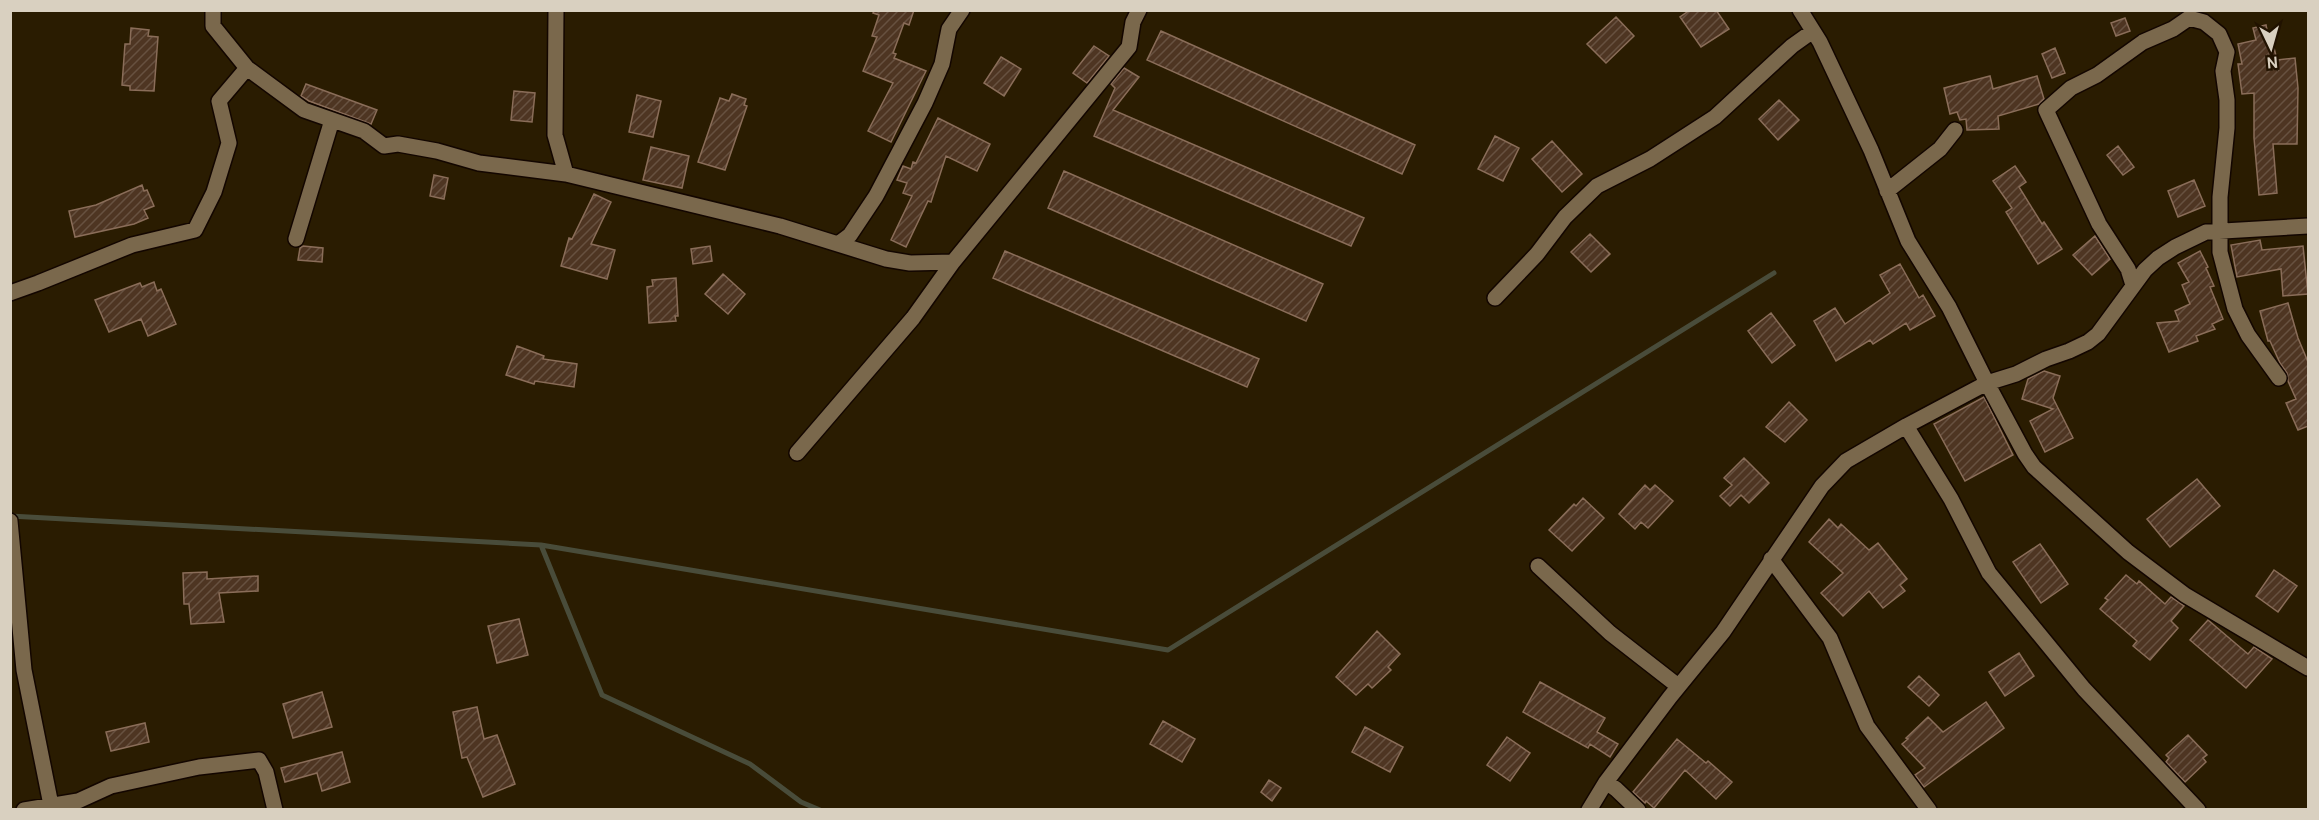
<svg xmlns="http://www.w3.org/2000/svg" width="2319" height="820" font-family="Cabin,sans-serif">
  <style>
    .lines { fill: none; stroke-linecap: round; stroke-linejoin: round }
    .stream { stroke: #494c3a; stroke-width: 5 }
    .building { fill: url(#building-hatch); stroke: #8a6d59; stroke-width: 1.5 }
    .minor-casing { stroke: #130600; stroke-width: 18 }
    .minor { stroke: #7a684c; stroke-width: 15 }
  </style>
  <defs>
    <pattern id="building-hatch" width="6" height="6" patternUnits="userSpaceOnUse" patternTransform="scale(1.5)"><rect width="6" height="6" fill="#4e3522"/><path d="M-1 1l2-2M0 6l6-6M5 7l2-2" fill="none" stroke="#675140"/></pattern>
  </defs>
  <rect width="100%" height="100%" fill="#2a1c01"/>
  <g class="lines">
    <path class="stream" d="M10,516L541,545L1168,650L1774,273
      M541,545L602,695L750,764L801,802L820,810"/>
  </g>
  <path class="building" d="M874,10H914L909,25L904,23L893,53L896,54L894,58L926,71L891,142L868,131L893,83L863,71L877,37L872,36L879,15L873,13Z
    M1690,10H1716L1729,29L1701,47L1680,17Z
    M1616,17L1634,36L1606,63L1587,44Z
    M2125,18L2130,31L2116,36L2111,23Z
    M2266,25L2270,45L2273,44L2277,60L2295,58L2298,88L2297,144H2273L2277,193L2259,195L2254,138V93L2242,94L2238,64H2242L2238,44L2256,40L2253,28Z
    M131,28L149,30L148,36L158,37L154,91L130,90V86L122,85L125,44H130Z
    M1161,31L1415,145L1402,174L1147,60Z
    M1094,46L1109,56L1087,83L1073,73Z
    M2055,48L2065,73L2052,78L2042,54Z
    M1001,57L1021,69L1004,96L984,83Z
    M1124,68L1139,77L1113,110L1364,218L1351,246L1094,136L1115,88L1111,84Z
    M1990,76L1993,89L2037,76L2044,99L2039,104L1998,116L1999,129L1967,130L1966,119L1960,120L1957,112L1950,114L1944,88Z
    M306,84L377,110L371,124L309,101L301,96Z
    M514,91L535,93L532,122L511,120Z
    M732,94L746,99L744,105L747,106L725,170L698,162L720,98L729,101Z
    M637,95L661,101L653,137L629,132Z
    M1779,100L1799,120L1778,140L1759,119Z
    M938,118L990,144L977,171L946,156L931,202L928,201L906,247L891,240L912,196L903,193L907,183L897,180L903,166L911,169L913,162L916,163Z
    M1495,136L1519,148L1503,181L1478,169Z
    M1552,141L1582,174L1562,192L1532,159Z
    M2118,146L2134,167L2123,175L2107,155Z
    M651,147L689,156L682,188L643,180Z
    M2015,166L2026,182L2019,187L2042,224L2044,222L2062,249L2038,264L2006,212L2012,208L1993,181Z
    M1064,171L1323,284L1306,321L1048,208Z
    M434,175L448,178L444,199L430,196Z
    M2194,180L2205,206L2178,217L2168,191Z
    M142,185L144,191L147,190L154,206L144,210L148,218L134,224L75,237L69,211L96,205Z
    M594,194L611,202L591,244L615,250L607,279L561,266L569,238L572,239Z
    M1590,234L1610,254L1591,272L1571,252Z
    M2095,236L2110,259L2092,275L2073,255Z
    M2260,240L2262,250L2303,246L2308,294L2283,296L2281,269L2237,277L2231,245Z
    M303,246L323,248L322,262L298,260L300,248Z
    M710,246L712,261L693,264L691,249Z
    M1005,251L1259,359L1247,387L993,278Z
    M2200,251L2208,267L2206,268L2214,286L2210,287L2223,319L2212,324L2215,329L2196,336L2198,341L2169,352L2157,323L2179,321L2175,311L2190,304L2182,285L2189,282L2178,263Z
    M1900,264L1919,298L1923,295L1935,316L1910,330L1906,323L1873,344L1870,340L1836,361L1814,321L1835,308L1845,324L1890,293L1880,275Z
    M723,274L745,294L728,314L705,294Z
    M676,278L678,316H675L676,321L649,323L647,287L653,286L652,280Z
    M154,282L157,291L161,289L176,324L148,336L141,319L109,332L95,300L140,283L142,287Z
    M2288,303L2298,338L2308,362V427V426L2298,430L2286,403L2296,399L2288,381L2287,373L2280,363L2270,341H2268L2260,311Z
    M1771,313L1795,345L1772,363L1748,331Z
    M517,346L544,356L543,359L577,364L574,387L535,381L534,384L506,375Z
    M2044,371L2060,376L2053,398L2073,438L2045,452L2030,421L2053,409L2022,399L2028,379Z
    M1984,397L2013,455L1965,481L1934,424Z
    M1789,402L1807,420L1785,442L1766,427Z
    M1744,458L1769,483L1749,503L1741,495L1730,506L1720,496L1732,485L1724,478Z
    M2197,479L2220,506L2170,547L2147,519Z
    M1645,485L1650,490L1655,485L1673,501L1648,528L1641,522L1635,529L1619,514Z
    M1583,498L1604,518L1572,551L1549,530L1574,504L1576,506Z
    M1829,519L1838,528L1841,524L1869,550L1878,543L1907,579L1900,585L1905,591L1883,608L1869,591L1843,616L1821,593L1843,573L1809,542Z
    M2040,544L2068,584L2041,603L2013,562Z
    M2274,570L2297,586L2278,612L2256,596Z
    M207,572V579L258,576V591L219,593L224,622L191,624L189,604H184L183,573Z
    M2126,575L2137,584L2139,581L2165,604L2171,597L2184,606L2171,621L2178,628L2150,660L2133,646L2137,641L2100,609L2108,600L2105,598Z
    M519,619L528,655L497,663L488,626Z
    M2208,620L2248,654L2254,647L2272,659L2246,688L2190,640Z
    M1377,631L1400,654L1388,667L1391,670L1372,688L1368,684L1356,695L1336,677Z
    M2019,653L2034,676L2005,696L1989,672Z
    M1919,676L1939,695L1929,706L1908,687Z
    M1540,682L1605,718L1597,732L1618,744L1610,757L1590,744L1588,748L1523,712Z
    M322,692L332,727L293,738L283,704Z
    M1986,702L2004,728L1924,787L1915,775L1925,768L1902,744L1908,739L1906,738L1928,717L1943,732Z
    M477,707L484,739L497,735L515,784L483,797L467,757L462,758L453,712Z
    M1163,721L1195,739L1182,762L1150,744Z
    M145,723L149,742L111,751L106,732Z
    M1365,727L1403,747L1390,772L1352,752Z
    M2188,735L2207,755L2203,758L2206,762L2185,782L2166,762L2169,758L2166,755Z
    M1507,737L1530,753L1510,781L1487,765Z
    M1677,739L1706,763L1708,761L1732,782L1716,799L1685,770L1654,808L1646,801L1645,803L1633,792Z
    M342,752L350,782L322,791L317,773L285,782L281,768Z
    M1269,780L1281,788L1272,801L1261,792Z"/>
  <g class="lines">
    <g class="minor-casing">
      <path id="minor" d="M213,10V26L247,68L304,110L364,131L384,146L398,144L437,151L479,163L566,174L780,226L886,259L910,263L953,262
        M556,10L555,135L566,174
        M1800,10L1820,42L1871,150L1908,241L1949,307L1987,383L2025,454L2034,467L2128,552L2185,595L2308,668
        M1887,191L1940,149L1955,130
        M296,239L332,120
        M838,244L850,235L876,196L925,103L942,64L949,29L962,10
        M2133,285L2128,269L2099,224L2046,110L2071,88L2097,75L2143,42L2173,29L2189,18L2204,22L2219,34L2227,52L2223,71L2227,100V128L2220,197V252L2235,309L2248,335L2279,378
        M10,293L38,283L132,245L195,230L214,192L229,143L219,101L247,68
        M1495,298L1537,254L1565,217L1597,186L1650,159L1715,117L1792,46L1813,31
        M1906,426L1951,499L1989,573L2084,689L2198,810
        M797,453L913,318L953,262L1129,47L1133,22L1139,10
        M10,521L24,670L52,810
        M1771,559L1830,638L1867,726L1929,810
        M1538,566L1610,633L1678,686
        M1606,782L1616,789L1638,810
        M24,810L78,801L111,786L199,767L259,760L266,772L275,810
        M1589,810L1606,782L1670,697L1723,632L1822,486L1846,461L1906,426L1987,383L2016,374L2046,359L2069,351L2088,342L2098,334L2145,270L2158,258L2175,247L2206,232L2308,226"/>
    </g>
    <use href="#minor" class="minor"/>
  </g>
  <rect width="2319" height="820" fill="none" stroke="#d9d0c0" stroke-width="24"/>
  <g transform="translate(2271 48) rotate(175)" stroke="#211200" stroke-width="4.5" paint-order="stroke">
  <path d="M0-4.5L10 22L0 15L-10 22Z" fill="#d9d0c0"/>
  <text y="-9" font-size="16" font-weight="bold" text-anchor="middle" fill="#d9d0c0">N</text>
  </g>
</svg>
